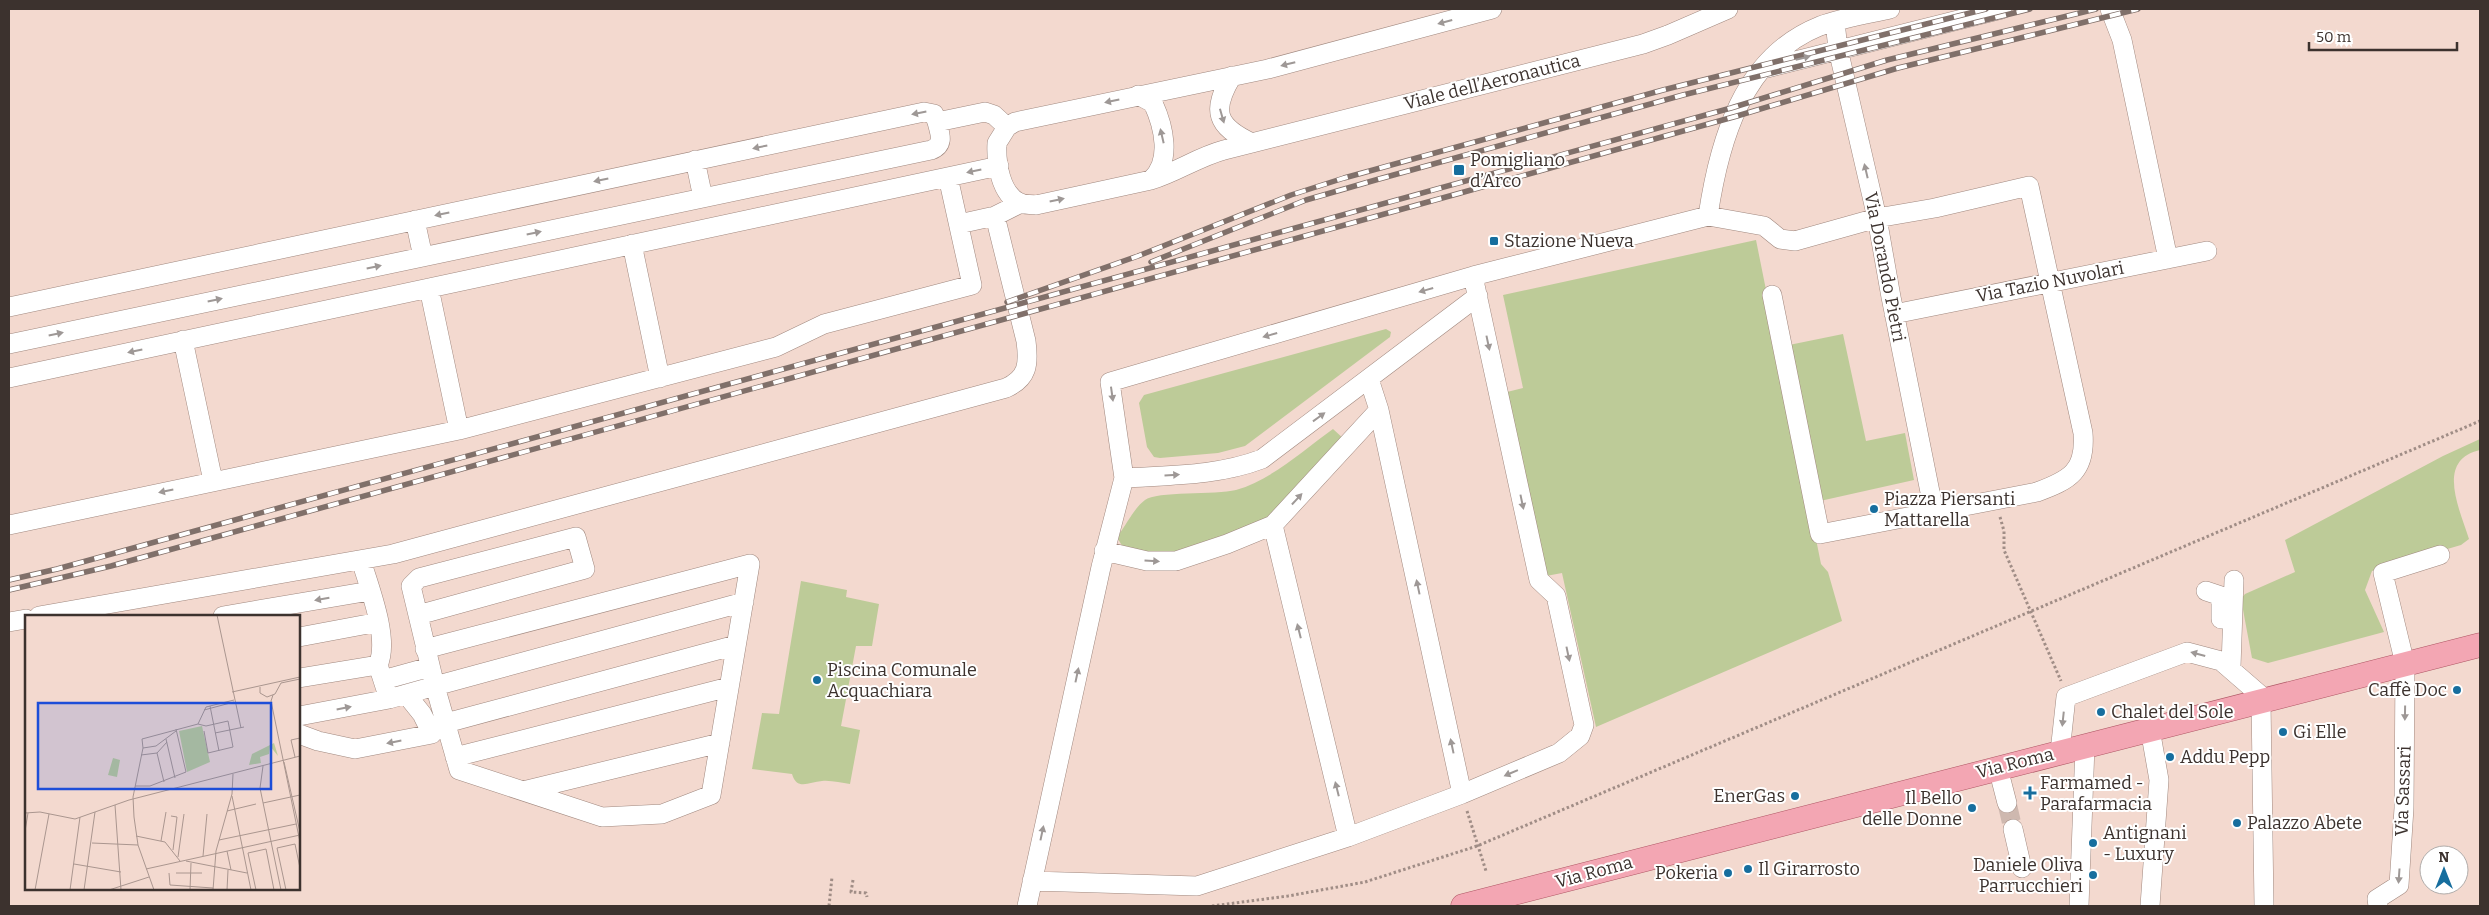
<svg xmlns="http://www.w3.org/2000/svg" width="2489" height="915" font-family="Bitter,serif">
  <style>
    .green { fill: #bdcb98 }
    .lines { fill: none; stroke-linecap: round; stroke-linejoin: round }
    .minor-tunnel { stroke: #ceb8af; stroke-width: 19; stroke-dasharray: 19 9; stroke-linecap: butt }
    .minor-casing { stroke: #a0887f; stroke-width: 20 }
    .major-casing { stroke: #ae5664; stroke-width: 25 }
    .path { stroke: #a08d86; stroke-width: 3; stroke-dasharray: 2.5 2.5; stroke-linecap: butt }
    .minor { stroke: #fff; stroke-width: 19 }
    .major { stroke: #f3a6b3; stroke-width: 24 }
    .rail-casing { stroke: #80706a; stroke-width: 5.5 }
    .rail { stroke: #fff; stroke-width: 4; stroke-dasharray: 11; stroke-linecap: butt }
    .oneway { fill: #9e9896 }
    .poi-dot { fill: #176e9e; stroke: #fff; stroke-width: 2 }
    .labels { text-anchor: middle; stroke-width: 4; stroke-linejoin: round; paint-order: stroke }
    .street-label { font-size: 18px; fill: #3c322e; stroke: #fff }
    .poi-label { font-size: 18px; fill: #3c322e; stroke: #fff; text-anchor: start }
    .inset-road { fill: none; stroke: #aa968f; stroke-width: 1 }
    .view { fill: #1d4ed8; fill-opacity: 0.15; stroke: #1d4ed8; stroke-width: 2.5 }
    .inset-edge { fill: none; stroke: #3c322e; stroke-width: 2.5 }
  </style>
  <rect width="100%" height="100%" fill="#f3d9cf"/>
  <path class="green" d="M1756,240L1821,564L1828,572L1842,621L1596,727L1562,573L1546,576L1507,392L1523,388L1503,295Z
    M1386,329L1391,332L1390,337L1245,446L1218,453L1160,458L1154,457L1147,447L1139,403L1144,395Z
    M1843,334L1866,441L1905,433L1914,480L1820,501L1789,345Z
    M1333,429L1345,440L1272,517L1173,555L1124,549L1118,539L1119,534C1127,524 1134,508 1145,500C1156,491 1216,495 1236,490C1273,479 1302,451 1333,429Z
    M2480,439V450C2435,460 2460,510 2469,539L2461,545L2372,571L2365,590L2384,632L2268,663L2252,658L2241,599L2245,594L2295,572L2285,540L2443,456Z
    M801,581L847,590L846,597L879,604L872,646H856L841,726L860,730L850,784C841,783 831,780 822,781C809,782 797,791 792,774L752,769L762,713L779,714Z"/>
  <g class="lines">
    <path class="minor-tunnel" d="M2007,803L2013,829"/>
    <g class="minor-casing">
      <path id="minor" d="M1492,9L1268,69L1015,122L1007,127L997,143C996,162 1000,194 1020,203C1024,205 1031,204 1036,205L1151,180C1177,172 1198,157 1224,150L1643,44L1668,35L1728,9
        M2110,9L2122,40L2168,259
        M1835,22L1838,49L1877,218L1891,297L1934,512
        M1767,68L2002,9
        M1232,76C1211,111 1216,126 1252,143
        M1138,95L1153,103C1164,127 1172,161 1151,180
        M695,160L703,198
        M1708,216C1719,142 1742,57 1820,26C1842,18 1867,14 1890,9
        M415,220L423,257
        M959,224L995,216
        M632,244L660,378
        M429,288L459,430
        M9,307L924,112L934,114L937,122L985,112L994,115L1007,127
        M1894,314L2207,251
        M183,340L213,481
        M9,344L931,150C945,145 940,134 937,122
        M9,378L999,166
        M1369,379L1379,410L1462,794
        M1124,478C1171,475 1217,476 1262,459L1478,296
        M9,525L459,430L776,347L824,324L972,285L948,177
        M1273,525L1348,837
        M1104,551L1147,561H1176L1227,544L1273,525L1379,410
        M361,560C369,587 390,639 378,665L389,699
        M2206,591L2221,596V619
        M39,616L393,554L1006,388C1028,378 1029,364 1026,341L995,216L1021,203
        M223,616L370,591
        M9,622L26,619
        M299,637L379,622
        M425,649L750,564L711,795L662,814L602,817L459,770L435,686L744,602
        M2231,667L2234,580
        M299,678L378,665
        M383,680L430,667
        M2261,701L2264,906
        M299,716L389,699L435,686L411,586L419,578L576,537L585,569L418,615
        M446,723L736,645
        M299,734L318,741L355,749L432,734L422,714L406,694
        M2060,752L2066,697L2187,652L2221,661L2266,700
        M455,757L729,687
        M1998,768L2007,803
        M523,791L720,743
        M2013,829L2022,868
        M1032,881L1197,886L1348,837L1462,794L1559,753L1580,736L1584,725L1556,596L1539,580L1473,276
        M1027,906L1101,567L1124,478L1110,382L1473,276L1708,216L1764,226L1780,239L1795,241L1877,218L1935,208L2029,186L2083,433C2086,471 2070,480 2037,492L1820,534L1772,295
        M2079,906L2085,746
        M2150,906L2159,780L2150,729
        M2378,906L2377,899L2399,885L2404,808L2405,664L2383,573L2440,555"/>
    </g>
    <g class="major-casing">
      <path id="major" d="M1463,906L2480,645"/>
    </g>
    <path class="path" d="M2000,517L2004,531V550L2061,681
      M1467,811L1486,871
      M853,880L851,892L866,893L867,897
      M829,906L832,877
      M1212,906L1288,896L1365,882L1477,846L2480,421"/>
    <use href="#minor" class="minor"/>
    <use href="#major" class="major"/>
    <g class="rail-casing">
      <path id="rail" d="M1151,262L1306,200L1379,179L1683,95L2030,9
        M1007,302L1138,256L1291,195L1344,178L1663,90L1986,9
        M9,580L57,569L1731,108L1887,60L2096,9
        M9,590L111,566L1464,192L1737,116L1898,68L2138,9"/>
    </g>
    <use href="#rail" class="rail"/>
  </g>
  <defs><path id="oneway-solid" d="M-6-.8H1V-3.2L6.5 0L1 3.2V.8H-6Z" transform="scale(1.25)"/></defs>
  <g class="oneway">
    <use href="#oneway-solid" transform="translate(1445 22) rotate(165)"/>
    <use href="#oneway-solid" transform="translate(1803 58) rotate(-14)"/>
    <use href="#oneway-solid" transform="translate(1288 64) rotate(166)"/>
    <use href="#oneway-solid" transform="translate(1112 101) rotate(168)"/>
    <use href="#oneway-solid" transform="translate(919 113) rotate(169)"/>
    <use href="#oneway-solid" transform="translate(1222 116) rotate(74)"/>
    <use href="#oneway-solid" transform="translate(1162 136) rotate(-103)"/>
    <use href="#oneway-solid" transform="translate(760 147) rotate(168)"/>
    <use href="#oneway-solid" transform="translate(974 171) rotate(168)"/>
    <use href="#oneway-solid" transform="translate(1866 171) rotate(-103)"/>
    <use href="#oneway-solid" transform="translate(601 180) rotate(168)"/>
    <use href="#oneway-solid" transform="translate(1057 200) rotate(-12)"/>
    <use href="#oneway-solid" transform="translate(442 214) rotate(168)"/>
    <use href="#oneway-solid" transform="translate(534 233) rotate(-12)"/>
    <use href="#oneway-solid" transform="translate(374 267) rotate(-12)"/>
    <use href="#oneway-solid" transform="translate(1426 290) rotate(164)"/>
    <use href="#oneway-solid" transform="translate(215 300) rotate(-12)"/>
    <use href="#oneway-solid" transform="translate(56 334) rotate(-12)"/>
    <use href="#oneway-solid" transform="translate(1270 335) rotate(164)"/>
    <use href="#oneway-solid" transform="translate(1488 343) rotate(78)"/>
    <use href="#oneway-solid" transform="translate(135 351) rotate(168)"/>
    <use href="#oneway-solid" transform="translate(1112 394) rotate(82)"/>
    <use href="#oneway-solid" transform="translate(1319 417) rotate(-36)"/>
    <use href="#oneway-solid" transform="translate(1172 475) rotate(-3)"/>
    <use href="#oneway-solid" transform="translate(166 491) rotate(168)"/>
    <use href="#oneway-solid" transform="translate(1297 499) rotate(-47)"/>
    <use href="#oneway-solid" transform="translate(1522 502) rotate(78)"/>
    <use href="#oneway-solid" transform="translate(1152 561) rotate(4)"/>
    <use href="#oneway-solid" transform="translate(1418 587) rotate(-102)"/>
    <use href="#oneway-solid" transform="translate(322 599) rotate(170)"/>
    <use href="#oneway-solid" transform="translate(1299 631) rotate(-104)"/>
    <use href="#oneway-solid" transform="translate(1568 654) rotate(78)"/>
    <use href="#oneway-solid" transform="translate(2198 654) rotate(-165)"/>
    <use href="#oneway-solid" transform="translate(1077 675) rotate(-78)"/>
    <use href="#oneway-solid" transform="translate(344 708) rotate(-11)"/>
    <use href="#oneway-solid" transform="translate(2405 713) rotate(91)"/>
    <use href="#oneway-solid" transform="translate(2063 719) rotate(96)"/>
    <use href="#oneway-solid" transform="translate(394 742) rotate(169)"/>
    <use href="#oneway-solid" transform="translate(1452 746) rotate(-102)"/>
    <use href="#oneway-solid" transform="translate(1511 773) rotate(157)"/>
    <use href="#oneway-solid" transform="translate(1337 789) rotate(-104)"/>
    <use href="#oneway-solid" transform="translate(1042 833) rotate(-78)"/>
    <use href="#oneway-solid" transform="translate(2399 876) rotate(94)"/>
  </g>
  <g class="poi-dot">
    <rect x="1453" y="164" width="12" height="12" rx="2.5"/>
    <rect x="1489" y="236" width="10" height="10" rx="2.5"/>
    <circle cx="1874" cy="509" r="5"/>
    <circle cx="817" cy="680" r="5"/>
    <circle cx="2457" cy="690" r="5"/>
    <circle cx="2101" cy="712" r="5"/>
    <circle cx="2283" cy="732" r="5"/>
    <circle cx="2170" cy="757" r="5"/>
    <path d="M2027.5 785.5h5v5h5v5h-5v5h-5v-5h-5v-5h5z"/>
    <circle cx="1795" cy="796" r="5"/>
    <circle cx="1972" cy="808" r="5"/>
    <circle cx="2237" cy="823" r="5"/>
    <circle cx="2093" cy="843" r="5"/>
    <circle cx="1748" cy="869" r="5"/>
    <circle cx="1728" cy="873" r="5"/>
    <circle cx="2093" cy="875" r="5"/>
  </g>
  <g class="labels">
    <g class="street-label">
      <text transform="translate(1492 82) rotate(-14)" y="6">Viale dell’Aeronautica</text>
      <text transform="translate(1885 267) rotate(79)" y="6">Via Dorando Pietri</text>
      <text transform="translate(2050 282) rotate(-11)" y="6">Via Tazio Nuvolari</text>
      <text transform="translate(2015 763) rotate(-14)" y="6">Via Roma</text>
      <text transform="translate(2403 791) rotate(-88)" y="6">Via Sassari</text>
      <text transform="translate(1594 872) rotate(-15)" y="6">Via Roma</text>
    </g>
    <g class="poi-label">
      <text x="1470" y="166">Pomigliano<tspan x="1470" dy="21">d’Arco</tspan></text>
      <text x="1504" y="247">Stazione Nueva</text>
      <text x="1884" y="505">Piazza Piersanti<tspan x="1884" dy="21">Mattarella</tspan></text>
      <text x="827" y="676">Piscina Comunale<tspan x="827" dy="21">Acquachiara</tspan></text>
      <text x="2447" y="696" text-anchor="end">Caffè Doc</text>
      <text x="2111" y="718">Chalet del Sole</text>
      <text x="2293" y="738">Gi Elle</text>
      <text x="2180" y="763">Addu Pepp</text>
      <text x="2040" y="789">Farmamed -<tspan x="2040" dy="21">Parafarmacia</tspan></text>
      <text x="1785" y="802" text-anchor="end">EnerGas</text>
      <text x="1962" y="804" text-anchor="end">Il Bello<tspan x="1962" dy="21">delle Donne</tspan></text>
      <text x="2247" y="829">Palazzo Abete</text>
      <text x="2103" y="839">Antignani<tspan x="2103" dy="21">- Luxury</tspan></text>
      <text x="2083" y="871" text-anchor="end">Daniele Oliva<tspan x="2083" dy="21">Parrucchieri</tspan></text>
      <text x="1758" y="875">Il Girarrosto</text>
      <text x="1718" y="879" text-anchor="end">Pokeria</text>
    </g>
  </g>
  <g transform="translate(25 615)">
    <rect width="275" height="275" fill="#f3d9cf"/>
    <path d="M177,111L185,147L162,157L154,116ZM249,128L253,141L245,131L244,139L235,142L236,148L224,150L227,139ZM88,143L95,145L92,162L83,160Z" fill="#bdcb98"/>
    <path class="inset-road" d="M192,0L216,113M235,72V78L242,82L250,79L256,68L275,64M207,77L275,62M248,80L246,86L275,227M185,91L194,136M179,95L209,87M173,109L181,92L209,85M190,118L219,112M141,124L150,163M118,133L131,131L151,116M132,138L139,167M116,140L132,138L142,127M270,142L266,125L275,123M259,147L275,217M238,151L235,173L256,275M110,171H125L161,157L151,114M207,181L226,275M238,188L275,180M90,190L96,275M202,196L231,189M0,198L15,197L50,204L104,185L275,141M146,201L152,202L148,235M0,216L3,198M111,221L140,227L155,246M194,225L271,209M136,226L141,197M67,228L113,230M202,236L206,255M178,241L182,199M153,242L159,199M161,246L222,258M49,249L96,257M121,254L275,220M144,258L145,270L188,273M151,258H177M10,275L24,199M45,275L55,202M59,275L70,197M84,275L124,262M129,275L113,230L109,202L108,182L118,133L117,124L173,109L181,111L203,106L208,132L183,138L179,116M165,275L166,248M188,275L191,236L207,179L208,159M202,275L203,255M231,275L223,238L241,234L249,275M261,275L252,233L270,229L275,253"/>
    <path class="view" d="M13,88H246V174H13Z"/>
    <rect width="275" height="275" class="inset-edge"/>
  </g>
  <rect width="2489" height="915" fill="none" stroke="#3c322e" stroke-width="20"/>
  <g transform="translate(2444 870)"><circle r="24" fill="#ffffff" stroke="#b1adab"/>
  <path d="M0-4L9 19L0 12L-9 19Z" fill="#176e9e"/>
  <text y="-8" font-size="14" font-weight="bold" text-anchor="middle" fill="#3c322e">N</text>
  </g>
  <path d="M2309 42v8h148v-8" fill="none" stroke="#3c322e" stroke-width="2.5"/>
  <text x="2316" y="42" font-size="15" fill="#3c322e" stroke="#ffffff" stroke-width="4" paint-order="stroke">50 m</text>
</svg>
